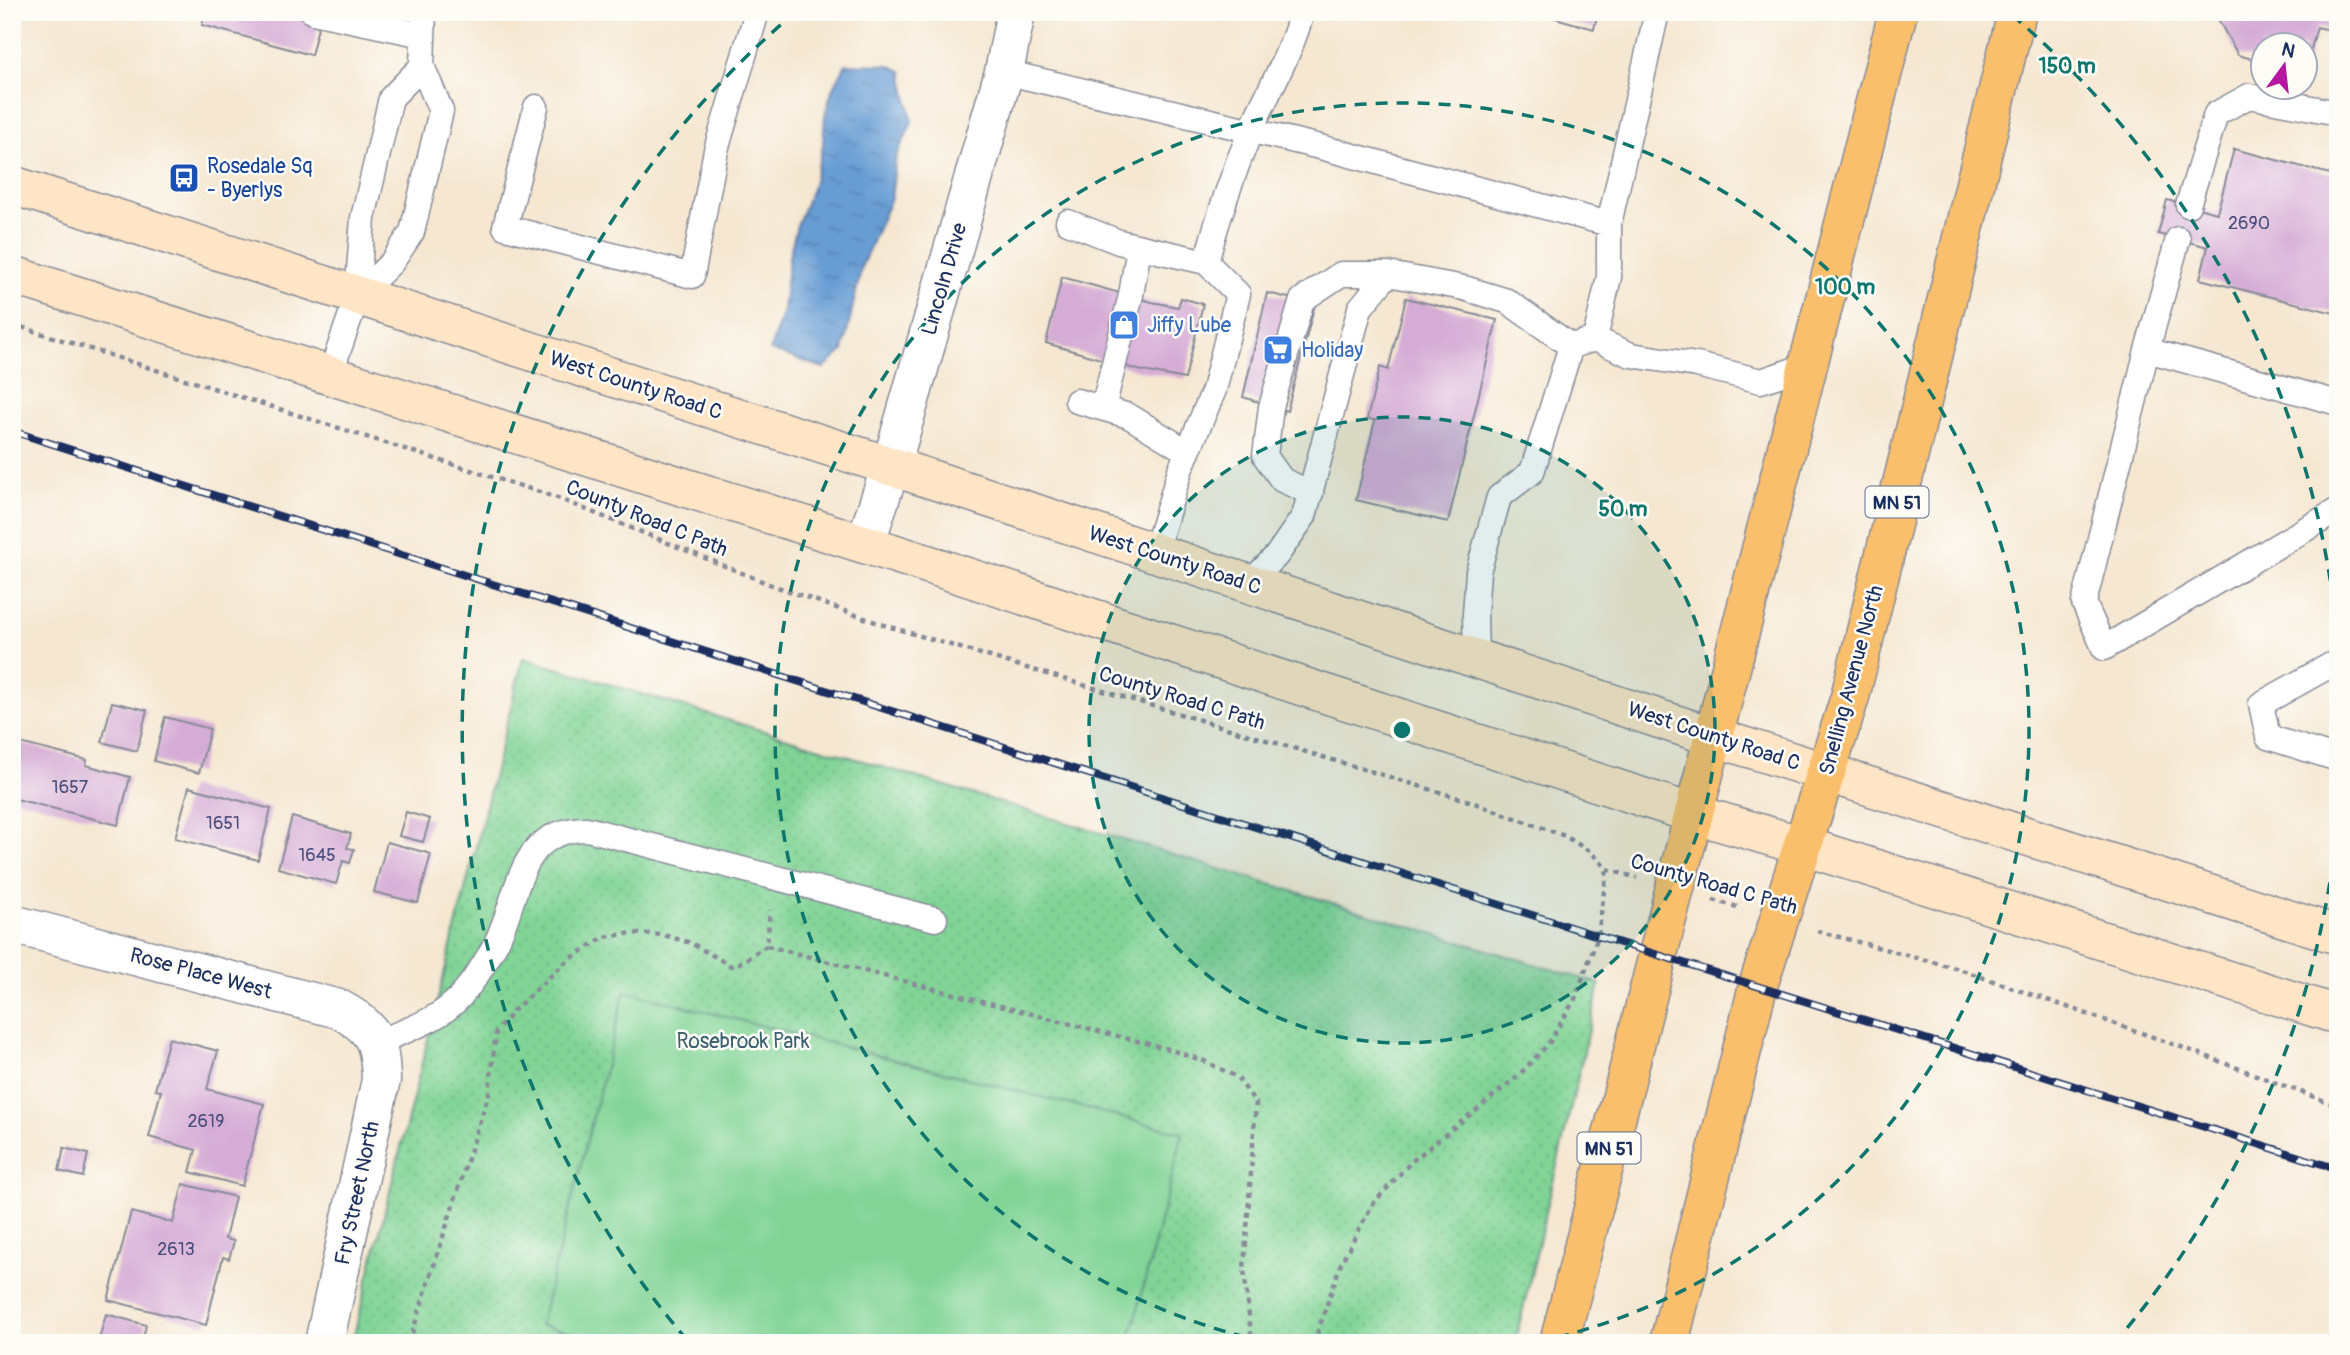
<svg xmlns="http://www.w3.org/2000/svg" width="2350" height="1355" font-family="Pangolin,sans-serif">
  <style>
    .park { fill: url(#park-dots); stroke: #4e827a; stroke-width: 2 }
    .garden { fill: #81d496; stroke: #4e827a; stroke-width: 2 }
    .water { fill: url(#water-ripples); stroke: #426699; stroke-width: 2 }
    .building { fill: #d5acd5 }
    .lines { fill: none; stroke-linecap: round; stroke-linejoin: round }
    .service-casing { stroke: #888b98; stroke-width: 27 }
    .minor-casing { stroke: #888b98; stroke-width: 41 }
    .tertiary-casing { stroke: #888b98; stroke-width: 41 }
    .secondary-casing { stroke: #888b98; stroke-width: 41 }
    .trunk-casing { stroke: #888b98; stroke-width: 41 }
    .path { stroke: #888b98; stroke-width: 4.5; stroke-dasharray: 5 5; stroke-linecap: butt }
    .service { stroke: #fff; stroke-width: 24 }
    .minor { stroke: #fff; stroke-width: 38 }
    .tertiary { stroke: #fff; stroke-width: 38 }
    .secondary { stroke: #fde5c5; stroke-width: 38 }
    .trunk { stroke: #f9bf6d; stroke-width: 38 }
    .rail-casing { stroke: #1b2f5e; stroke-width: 8 }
    .rail { stroke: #fdfcf7; stroke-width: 5; stroke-dasharray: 16; stroke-linecap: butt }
    .ring { fill: none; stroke: #0f766e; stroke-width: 3.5; stroke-dasharray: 12 9 }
    .labels { text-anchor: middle; stroke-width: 5; stroke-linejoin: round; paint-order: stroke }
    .number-label { font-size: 18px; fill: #4a4e7c }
    .shield { fill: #fdfcf7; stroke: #5f6c8c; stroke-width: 2 }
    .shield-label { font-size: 19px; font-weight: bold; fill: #1b2f5e }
    .transit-label { font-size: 21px; fill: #164399; stroke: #fdfcf7; text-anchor: start }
    .street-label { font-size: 21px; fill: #1b2f5e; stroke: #fdfcf7 }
    .shop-label { font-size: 21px; fill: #366cbe; stroke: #fdfcf7; text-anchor: start }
    .park-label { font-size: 21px; fill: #3a616f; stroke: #fdfcf7 }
    .centre { fill: #0f766e; stroke: #fdfcf7; stroke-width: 3.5 }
    .ring-label { font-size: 21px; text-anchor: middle; font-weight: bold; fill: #0f766e; stroke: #fdfcf7; stroke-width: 5; stroke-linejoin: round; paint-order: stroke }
  </style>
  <defs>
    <pattern id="park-dots" width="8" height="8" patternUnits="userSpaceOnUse" patternTransform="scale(1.75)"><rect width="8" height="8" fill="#81d496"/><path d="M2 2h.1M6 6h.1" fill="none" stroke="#6fb684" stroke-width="1.8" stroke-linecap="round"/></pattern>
    <pattern id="water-ripples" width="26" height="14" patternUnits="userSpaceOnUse" patternTransform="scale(1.75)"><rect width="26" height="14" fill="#689dd4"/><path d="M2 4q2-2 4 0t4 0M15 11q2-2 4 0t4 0" fill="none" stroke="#5580af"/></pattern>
  </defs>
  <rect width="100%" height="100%" fill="#fdfcf7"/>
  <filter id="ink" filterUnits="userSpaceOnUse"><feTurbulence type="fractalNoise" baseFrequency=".0143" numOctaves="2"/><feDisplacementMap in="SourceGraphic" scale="14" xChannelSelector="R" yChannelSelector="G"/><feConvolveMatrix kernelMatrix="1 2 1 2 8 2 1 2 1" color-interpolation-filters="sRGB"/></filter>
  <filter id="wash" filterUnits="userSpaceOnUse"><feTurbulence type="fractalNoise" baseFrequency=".00686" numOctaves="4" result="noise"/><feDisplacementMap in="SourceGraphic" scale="28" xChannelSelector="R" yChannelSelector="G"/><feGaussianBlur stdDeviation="1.57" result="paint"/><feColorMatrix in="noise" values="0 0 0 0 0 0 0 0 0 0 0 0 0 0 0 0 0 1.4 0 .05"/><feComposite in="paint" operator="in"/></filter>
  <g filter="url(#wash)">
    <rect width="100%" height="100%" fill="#f5e7d1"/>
    <path class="park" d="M523,658L1600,984L1515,1343H352Z"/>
    <path class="garden" d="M625,991L1183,1133L1129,1343H611L540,1325Z"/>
    <path class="water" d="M846,64L889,65L902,71L912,122L896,157L891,198L862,265L843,351L824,368L770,350L783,310L789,257L797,225L812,189L823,145L825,116L832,90Z"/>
    <g id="blocks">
      <path class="building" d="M205,12H322L311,55L202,25Z
        M1534,12H1598L1594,29Z
        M2214,12H2338V32L2317,27L2304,75V46H2262V62L2238,55Z
        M2234,149L2338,176V314L2200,279L2208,247L2158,234L2167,200L2217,213Z
        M1062,277L1152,302L1178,307L1181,298L1203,304L1185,379L1138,370L1046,343Z
        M1267,293L1315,304L1287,411L1243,397Z
        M1406,298L1497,320L1448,522L1356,500L1375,420L1367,419L1380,367L1388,370Z
        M112,702L147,710L137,751L102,742Z
        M165,717L210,729L199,773L154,761Z
        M12,741L87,760L86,765L130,777L118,825L12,798Z
        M189,787L271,809L258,860L175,838Z
        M406,812L430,819L423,842L399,836Z
        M292,817L351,834L347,848L354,849L350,863L343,861L336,884L278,868Z
        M387,842L431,854L418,903L374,892Z
        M169,1038L218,1051L207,1089L264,1104L242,1186L190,1172L196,1150L149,1137L161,1091L155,1090Z
        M64,1148L88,1154L83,1177L59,1171Z
        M183,1184L235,1197L225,1239L234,1241L229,1259L223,1257L206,1325L108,1300L131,1212L173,1223Z
        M106,1314L146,1325L142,1343H98Z"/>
    </g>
  </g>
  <g filter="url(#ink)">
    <use href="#blocks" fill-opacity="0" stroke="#888b98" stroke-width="2"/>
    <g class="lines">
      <g class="service-casing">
        <path id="service" d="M313,12L423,35
          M1004,72L1320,147L1609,224
          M536,107L505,227L692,276L716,150L757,12
          M2188,205L2216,114L2249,96L2338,113
          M1068,222L1119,242L1206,262C1218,217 1233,173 1251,130C1268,91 1291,54 1302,12
          M2178,239L2147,350L2084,603L2104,648L2338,510
          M357,297L392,262L412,232L441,111L422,66L424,12
          M1595,339L1631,355L1697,365L1761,381L1808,365
          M1571,346L1595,339L1609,277V224L1657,12
          M2147,350L2338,403
          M330,375L357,297L363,218L391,98L422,66
          M1077,401L1129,416L1188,452
          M1103,408L1131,295L1139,247
          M1311,493L1282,480L1265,456L1271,407L1302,300L1341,274H1388
          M1155,553L1180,470L1214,390L1238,294L1206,262
          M1249,584L1277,555L1304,516L1360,308L1388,274L1464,288L1507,301L1571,346L1532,472L1499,497L1478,572L1475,614L1476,659
          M2338,661L2261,704L2268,737L2338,759
          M376,1043C406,1030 438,1021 460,997C474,981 486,962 496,943C520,895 517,829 587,829L935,919"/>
      </g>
      <g class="minor-casing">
        <path id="minor" d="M12,924L339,1009C374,1028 380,1040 381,1080L324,1343"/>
      </g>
      <g class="tertiary-casing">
        <path id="tertiary" d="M865,544L891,466L1004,72L1016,12"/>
      </g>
      <g class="secondary-casing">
        <path id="secondary" d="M12,185L946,484L1714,737L2338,935
          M12,275L921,562L1694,814L1803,846L2338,1015"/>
      </g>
      <g class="trunk-casing">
        <path id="trunk" d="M1559,1343L1898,12
          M1669,1343L1758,986L1850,697L2017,12"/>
      </g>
      <path class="path" d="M12,324L555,497L769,584L884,625L1469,801L1565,836L1592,853L1607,869L1637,878
        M1713,900L1741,908
        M1817,931L1959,969L2187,1049L2338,1106
        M767,946L1168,1049L1202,1060L1237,1077L1256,1103L1244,1269L1252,1343
        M409,1343L489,1093L496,1032L513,1011L566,962L604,937L633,933L664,935L691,943L731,966C746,962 754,952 767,946L770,910
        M1314,1343L1341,1263L1372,1205L1411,1162L1518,1076L1549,1043L1575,999L1598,936L1607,869"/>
      <use href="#service" class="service"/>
      <use href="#minor" class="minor"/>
      <use href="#tertiary" class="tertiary"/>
      <use href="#secondary" class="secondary"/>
      <use href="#trunk" class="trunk"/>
      <g class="rail-casing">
        <path id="rail" d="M12,431L1598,936L2338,1169"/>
      </g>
      <use href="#rail" class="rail"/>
    </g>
  </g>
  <circle cx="1402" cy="730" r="313" fill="#0f766e" fill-opacity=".12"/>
  <g class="ring">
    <circle cx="1402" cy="730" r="313"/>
    <path d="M1266 1342A627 627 0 1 1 1538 1342"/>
    <path d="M2338 820A940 940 0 0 1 2117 1340M687 1340A940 940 0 0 1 792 15M2012 15A940 940 0 0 1 2338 640"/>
  </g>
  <defs>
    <g id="bus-square" transform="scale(1.575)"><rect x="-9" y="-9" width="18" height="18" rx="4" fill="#1a4fb4" stroke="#fdfcf7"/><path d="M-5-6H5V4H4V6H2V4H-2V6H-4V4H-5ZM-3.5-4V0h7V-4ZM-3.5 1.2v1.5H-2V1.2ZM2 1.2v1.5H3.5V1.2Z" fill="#fff"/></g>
    <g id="shop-square" transform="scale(1.575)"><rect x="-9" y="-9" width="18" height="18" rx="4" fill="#3f7fe0" stroke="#fdfcf7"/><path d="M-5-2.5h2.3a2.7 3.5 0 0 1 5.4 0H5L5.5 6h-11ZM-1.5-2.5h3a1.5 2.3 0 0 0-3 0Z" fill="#fff"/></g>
    <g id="supermarket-square" transform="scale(1.575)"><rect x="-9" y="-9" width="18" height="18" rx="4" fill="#3f7fe0" stroke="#fdfcf7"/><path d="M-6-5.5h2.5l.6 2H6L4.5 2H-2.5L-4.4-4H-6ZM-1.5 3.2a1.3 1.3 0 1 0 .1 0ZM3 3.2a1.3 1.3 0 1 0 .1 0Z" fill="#fff"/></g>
  </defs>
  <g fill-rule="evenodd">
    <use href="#bus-square" x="184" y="178"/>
    <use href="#shop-square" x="1124" y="325"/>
    <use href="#supermarket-square" x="1278" y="350"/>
  </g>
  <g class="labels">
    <g class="number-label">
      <text x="2249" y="229">2690</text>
      <text x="70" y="793">1657</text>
      <text x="223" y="829">1651</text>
      <text x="317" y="861">1645</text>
      <text x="206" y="1127">2619</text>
      <text x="176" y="1255">2613</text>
    </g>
    <g class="shield">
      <rect x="1865.5" y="486.5" width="63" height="31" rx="5"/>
      <rect x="1577.5" y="1132.5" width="63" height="31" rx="5"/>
    </g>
    <g class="shield-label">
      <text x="1897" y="509">MN 51</text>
      <text x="1609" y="1155">MN 51</text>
    </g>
    <g class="transit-label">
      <text x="207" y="173">Rosedale Sq<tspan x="207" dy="24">- Byerlys</tspan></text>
    </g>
    <g class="street-label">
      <text transform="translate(944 279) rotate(-74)" y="7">Lincoln Drive</text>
      <text transform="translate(636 385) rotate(18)" y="7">West County Road C</text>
      <text transform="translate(647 518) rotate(22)" y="7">County Road C Path</text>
      <text transform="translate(1175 560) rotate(18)" y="7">West County Road C</text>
      <text transform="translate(1851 680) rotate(-75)" y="7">Snelling Avenue North</text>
      <text transform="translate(1182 698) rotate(17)" y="7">County Road C Path</text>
      <text transform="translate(1714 736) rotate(18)" y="7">West County Road C</text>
      <text transform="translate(1714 884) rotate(16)" y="7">County Road C Path</text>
      <text transform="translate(201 973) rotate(15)" y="7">Rose Place West</text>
      <text transform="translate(357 1193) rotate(-78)" y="7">Fry Street North</text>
    </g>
    <g class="shop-label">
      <text x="1147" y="332">Jiffy Lube</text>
      <text x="1301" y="357">Holiday</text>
    </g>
    <g class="park-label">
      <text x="743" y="1048">Rosebrook Park</text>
    </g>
  </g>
  <circle cx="1402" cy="730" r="10" class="centre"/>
  <g class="ring-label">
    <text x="2067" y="73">150 m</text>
    <text x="1845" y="294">100 m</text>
    <text x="1623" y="516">50 m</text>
  </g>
  <rect width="2350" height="1355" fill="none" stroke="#fdfcf7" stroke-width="42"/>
  <g transform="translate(2284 66) rotate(15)"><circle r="33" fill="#fdfcf7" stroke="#a3aaba" stroke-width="2"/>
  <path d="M0-5L12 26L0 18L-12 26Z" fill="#b5179e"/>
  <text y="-10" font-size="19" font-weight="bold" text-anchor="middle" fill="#1b2f5e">N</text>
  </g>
</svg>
